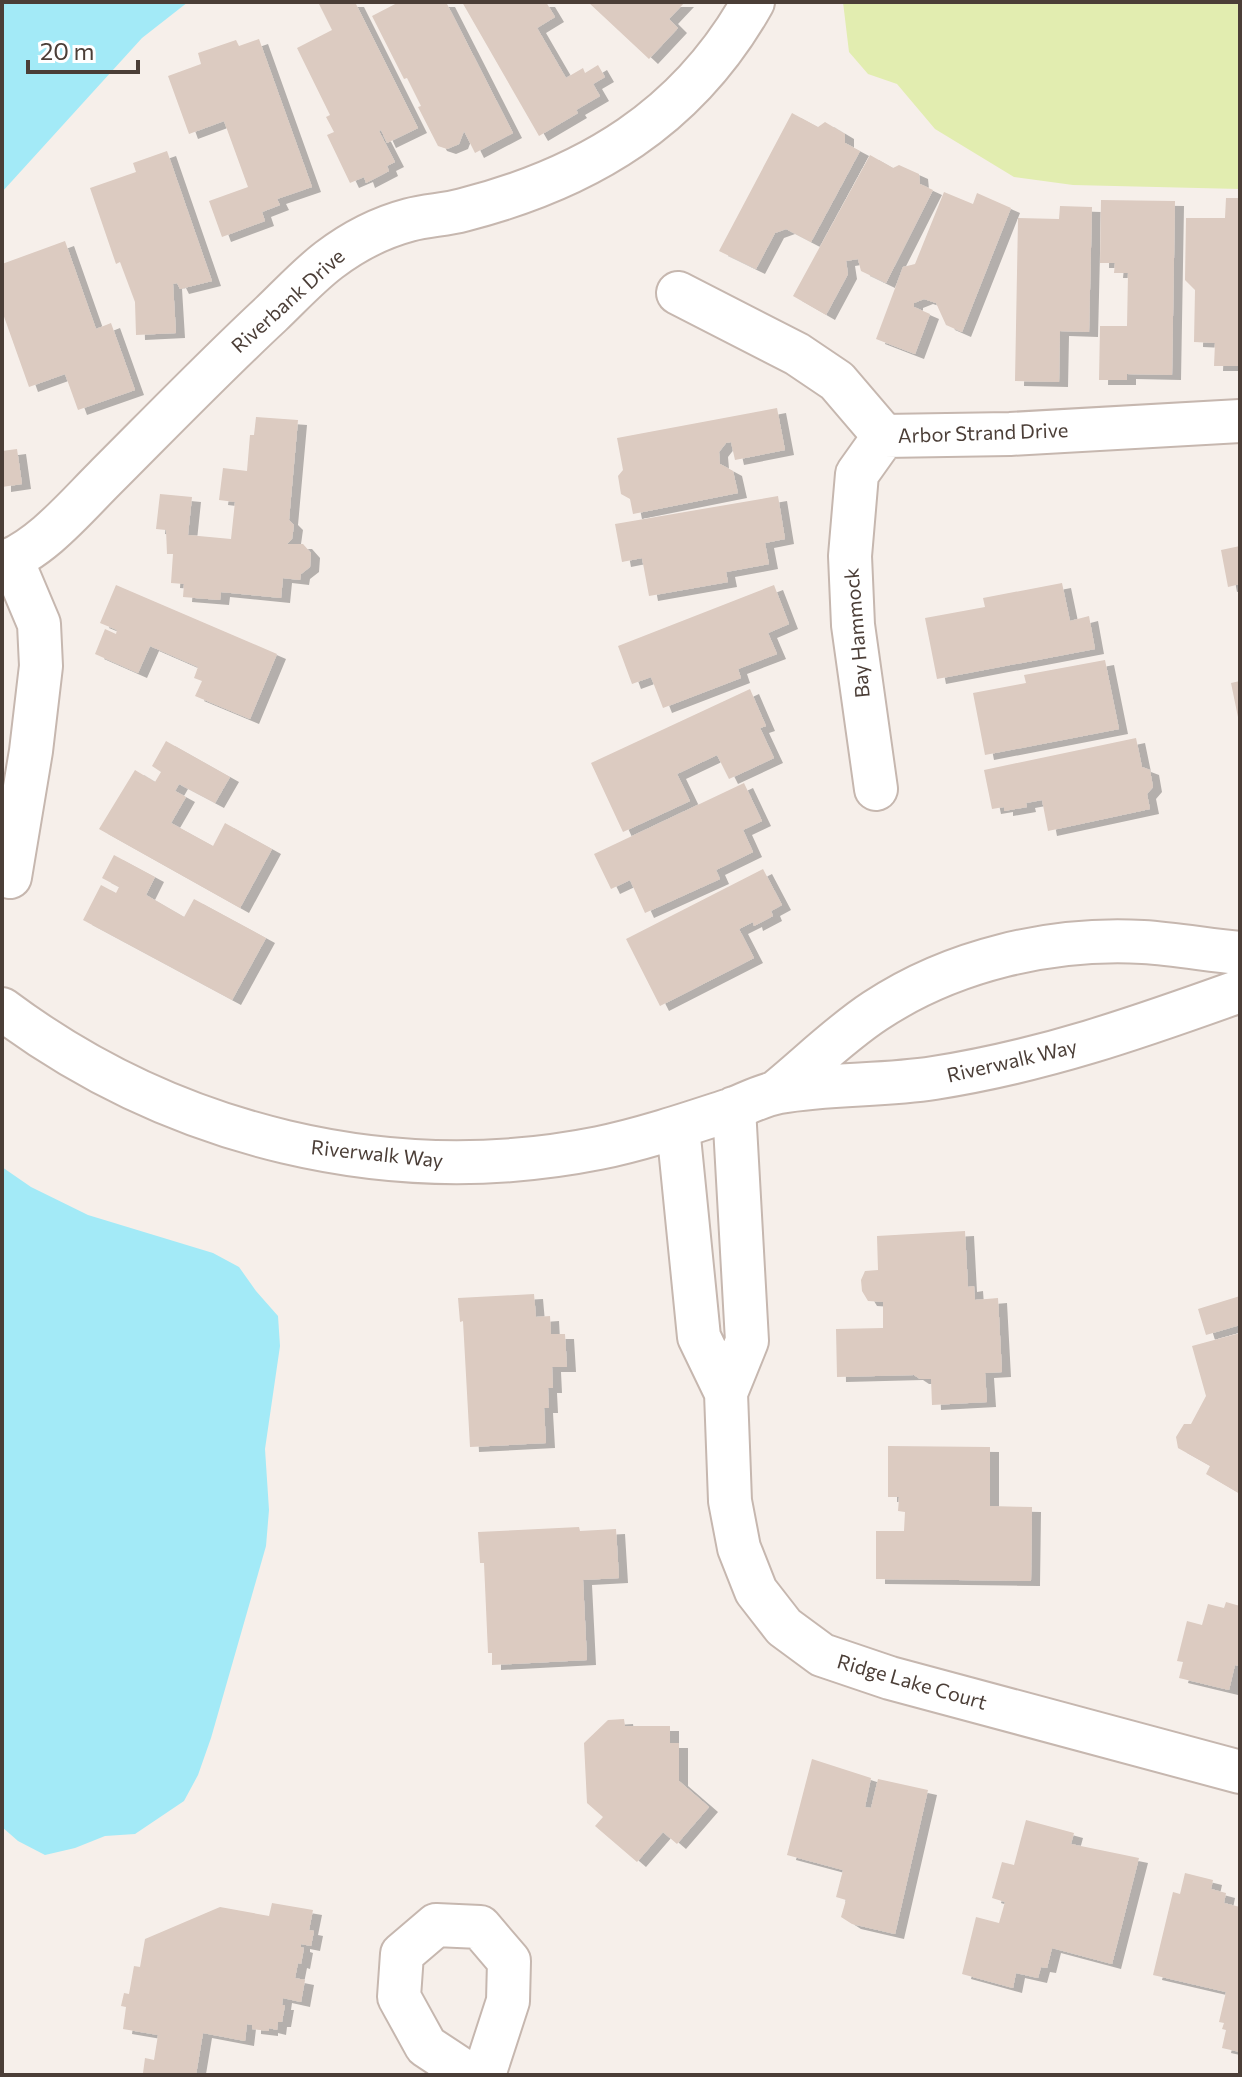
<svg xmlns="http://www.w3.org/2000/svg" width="1242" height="2077" font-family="Commissioner,sans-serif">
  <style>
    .green { fill: #e2edb0 }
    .water { fill: #a3eaf7 }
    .building { fill: #dccbc1; filter: url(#shadow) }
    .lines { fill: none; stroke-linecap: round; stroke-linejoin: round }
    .minor-casing { stroke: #c6b7af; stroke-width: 46 }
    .minor { stroke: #fff; stroke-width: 42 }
    .labels { text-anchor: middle; stroke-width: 6; stroke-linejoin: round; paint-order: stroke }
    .street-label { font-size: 20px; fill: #4b3e37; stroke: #fff }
  </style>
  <defs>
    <filter id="shadow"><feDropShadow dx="9" dy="5" stdDeviation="0" flood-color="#0004"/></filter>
  </defs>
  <rect width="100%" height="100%" fill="#f6efea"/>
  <path class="green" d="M843,2H1240V189L1073,185L1014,177L935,129L897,84L868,74L849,52Z"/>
  <path class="water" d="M2,2H188L142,38L2,192Z
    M2,1167L31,1187L88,1215L213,1253L239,1267L256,1291L278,1316L280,1346L265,1449L269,1510L266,1546L211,1738L198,1775L184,1801L135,1834L105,1836L75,1848L45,1855L18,1841L2,1827Z"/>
  <path class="building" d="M318,2H355L418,128L387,143L381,130L379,131L395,162L387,166L389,171L366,183L364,177L350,183L327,135L334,132L326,117L330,115L297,48L332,30Z
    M399,2H446L513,133L475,153L464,131L459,144L447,149L438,146L418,107L421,106L407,78L404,79L372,16Z
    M462,2H546L555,17L537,28L566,78L583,68L585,73L598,65L605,77L593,84L600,96L576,110L578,113L539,136Z
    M588,2H685L669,19L678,28L649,59Z
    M259,39L312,187L277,199L280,205L262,212L265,221L222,237L209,201L248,187L224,121L189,134L168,76L201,64L198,53L236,40L239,46Z
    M792,113L818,127L825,122L845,134V143L860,151L811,242L786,229L775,233L756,269L719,251Z
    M167,151L212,281L180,289L177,283L173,284L176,333L136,335L135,302L120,262L116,264L90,188L136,172L133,163Z
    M870,155L893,168L899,165L919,174L920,184L933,190L886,283L861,271L858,259L846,261L848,274L826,315L793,296Z
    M944,192L973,204L977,193L1011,208L962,332L946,325L936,303L924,299L914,303V307L930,314L915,354L876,339L903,267L915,264Z
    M1226,198H1240V366H1214L1215,343L1194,342L1195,290L1185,280L1186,218H1225Z
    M1101,200L1175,201L1172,375L1127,374V380H1099L1100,326H1127L1128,273H1114L1115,263H1100Z
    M1060,206L1092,207L1089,332L1060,331L1059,382L1015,381L1018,218L1059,219Z
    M65,241L96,329L111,323L135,390L78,410L65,374L29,387L2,311V264Z
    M777,408L785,450L735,460L731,442L726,443L719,452L720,464L733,471L738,493L633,514L630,499L621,494L618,476L623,470L617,438Z
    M256,417L298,420L289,520L294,525L292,539L287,544H303L311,553L310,567L301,574L300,580L283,578L281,598L221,592L220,600L183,597L184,584L171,583L173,554H167L166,530L156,529L160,494L192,497L188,535L231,539L235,502L219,500L223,468L247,471L250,435H254Z
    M17,449L22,484L2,487V451Z
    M778,496L785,539L765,543L769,564L726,572L728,582L649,596L642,558L622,562L615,524Z
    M1240,546V584L1228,587L1221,550Z
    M1062,583L1070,621L1089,616L1095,649L937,679L925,618L985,607L983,598Z
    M116,585L277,654L250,719L195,696L202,681L194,678L198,667L150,646L138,673L95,654L105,629L116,634L117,630L100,623Z
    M774,585L789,624L768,633L777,654L738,669L741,678L663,708L651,677L632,684L618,646Z
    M1105,660L1119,729L985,755L973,693L1026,683L1024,675Z
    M1240,681V722H1239L1231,683Z
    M750,689L766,726L760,728L774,758L729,779L717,755L677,774L690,801L623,832L591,763Z
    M1136,738L1142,767L1150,770L1153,787L1147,794L1150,809L1048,831L1042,800L1026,803L1027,807L1004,811V807L992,809L984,770Z
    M166,741L230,777L215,803L179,784L175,791L186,797L171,823L213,846L225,823L272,849L240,908L99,829L135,770L155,782L161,772L152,766Z
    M744,783L762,821L743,830L753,852L716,870L720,879L645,913L630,880L611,889L594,854Z
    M114,855L155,877L146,895L184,917L194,899L266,938L232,1000L83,920L101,885L116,893L119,887L102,878Z
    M763,869L782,905L771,911L773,916L754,926L753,922L739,929L754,958L660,1006L626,939Z
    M965,1231L968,1287L974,1286L975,1300L998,1298L1002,1372L985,1373L987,1402L932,1405L931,1379H920L914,1375L837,1377L836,1329L883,1328V1302L868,1301L862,1291L861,1280L865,1271L878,1270L877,1236Z
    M534,1294L536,1317L550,1316L551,1334H565L567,1367H552L553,1388H548L549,1408H544L546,1443L470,1447L463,1321L460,1322L458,1298Z
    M1240,1296V1325L1206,1335L1198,1309Z
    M1240,1333V1494L1206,1474L1210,1466L1178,1448L1176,1437L1184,1424H1191L1206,1396L1192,1346Z
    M888,1446L990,1447V1506L1032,1507L1031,1581L876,1579V1531H904L905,1512L898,1511L899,1497H888Z
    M579,1527L580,1531L616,1529L619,1578L583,1580L587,1660L492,1665V1653H488L484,1563H480L478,1532Z
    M1226,1602L1240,1606V1666L1235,1665L1229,1690L1179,1678L1183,1662L1177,1661L1187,1621L1202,1625L1208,1604L1224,1608Z
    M624,1719L625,1726H670V1743H679V1781L709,1807L677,1844L663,1832L637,1862L595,1826L603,1817L587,1803L584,1743L608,1720Z
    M812,1759L871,1778L865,1807L871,1808L878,1779L928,1790L895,1934L852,1924L841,1917L846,1900L836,1897L843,1870L787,1855Z
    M1026,1820L1074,1833L1071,1844L1139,1858L1112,1964L1052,1948L1047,1968L1041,1967L1038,1978L1016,1973L1013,1988L962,1974L976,1917L999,1923L1005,1902L992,1898L1002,1862L1014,1865Z
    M1185,1873L1213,1880L1211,1889L1226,1893L1224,1903L1240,1907V2052L1222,2048L1226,2030L1222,2029L1224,2023L1219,2022L1226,1992L1153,1975L1173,1892L1180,1894Z
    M272,1903L313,1910L309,1930L314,1931L311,1946L301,1944V1947L304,1948L301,1964L298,1963L295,1978L305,1980L301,2002L283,1998L282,2005H285L282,2022H278L277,2030L269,2028V2031L252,2029V2025L247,2024L245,2041L203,2033L196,2075L143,2073L145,2058L154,2060L158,2035L123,2029L126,2007L121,2006L124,1993L129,1994L134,1966L140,1967L145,1939L220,1907L269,1916Z"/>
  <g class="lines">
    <g class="minor-casing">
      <path id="minor" d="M678,293L797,354L837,381L884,436L1010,434L1240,421
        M2,563C40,550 76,507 104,479C159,424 214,367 271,314C290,296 308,276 329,260C354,241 379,228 409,220C427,215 445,215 463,210C588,178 688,118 753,2
        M876,789L853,625L850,556L857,474L884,436
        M10,877L31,751L41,666L39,624L12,560
        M2,1009C172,1136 389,1190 599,1148C643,1139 687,1124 730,1110C746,1104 762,1095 779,1092C830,1083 883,1086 934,1078C1043,1061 1137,1028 1240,991
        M776,1092C808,1066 840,1034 875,1011C952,960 1051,937 1143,942C1175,944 1208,950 1240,953
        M734,1108L747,1341L726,1393L730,1501L739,1548L756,1591L784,1627L822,1655L890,1678L1240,1772
        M678,1127L699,1337L726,1393
        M470,2075L426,2046L399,1997L402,1954L436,1925L480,1927L509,1961L508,2001L484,2075"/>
    </g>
    <use href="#minor" class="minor"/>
  </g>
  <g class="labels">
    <g class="street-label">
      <text transform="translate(288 301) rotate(-42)" y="7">Riverbank Drive</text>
      <text transform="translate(983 433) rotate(-2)" y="7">Arbor Strand Drive</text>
      <text transform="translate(857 633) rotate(-95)" y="7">Bay Hammock</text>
      <text transform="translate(1012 1061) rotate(-13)" y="7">Riverwalk Way</text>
      <text transform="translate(377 1154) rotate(6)" y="7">Riverwalk Way</text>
      <text transform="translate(912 1682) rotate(16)" y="7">Ridge Lake Court</text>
    </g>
  </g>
  <rect width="1242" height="2077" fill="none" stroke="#4b3e37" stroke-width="8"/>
  <path d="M28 60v12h110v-12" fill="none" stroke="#4b3e37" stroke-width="4"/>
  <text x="40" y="60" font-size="24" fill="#4b3e37" stroke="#ffffff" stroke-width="6" paint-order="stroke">20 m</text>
</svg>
